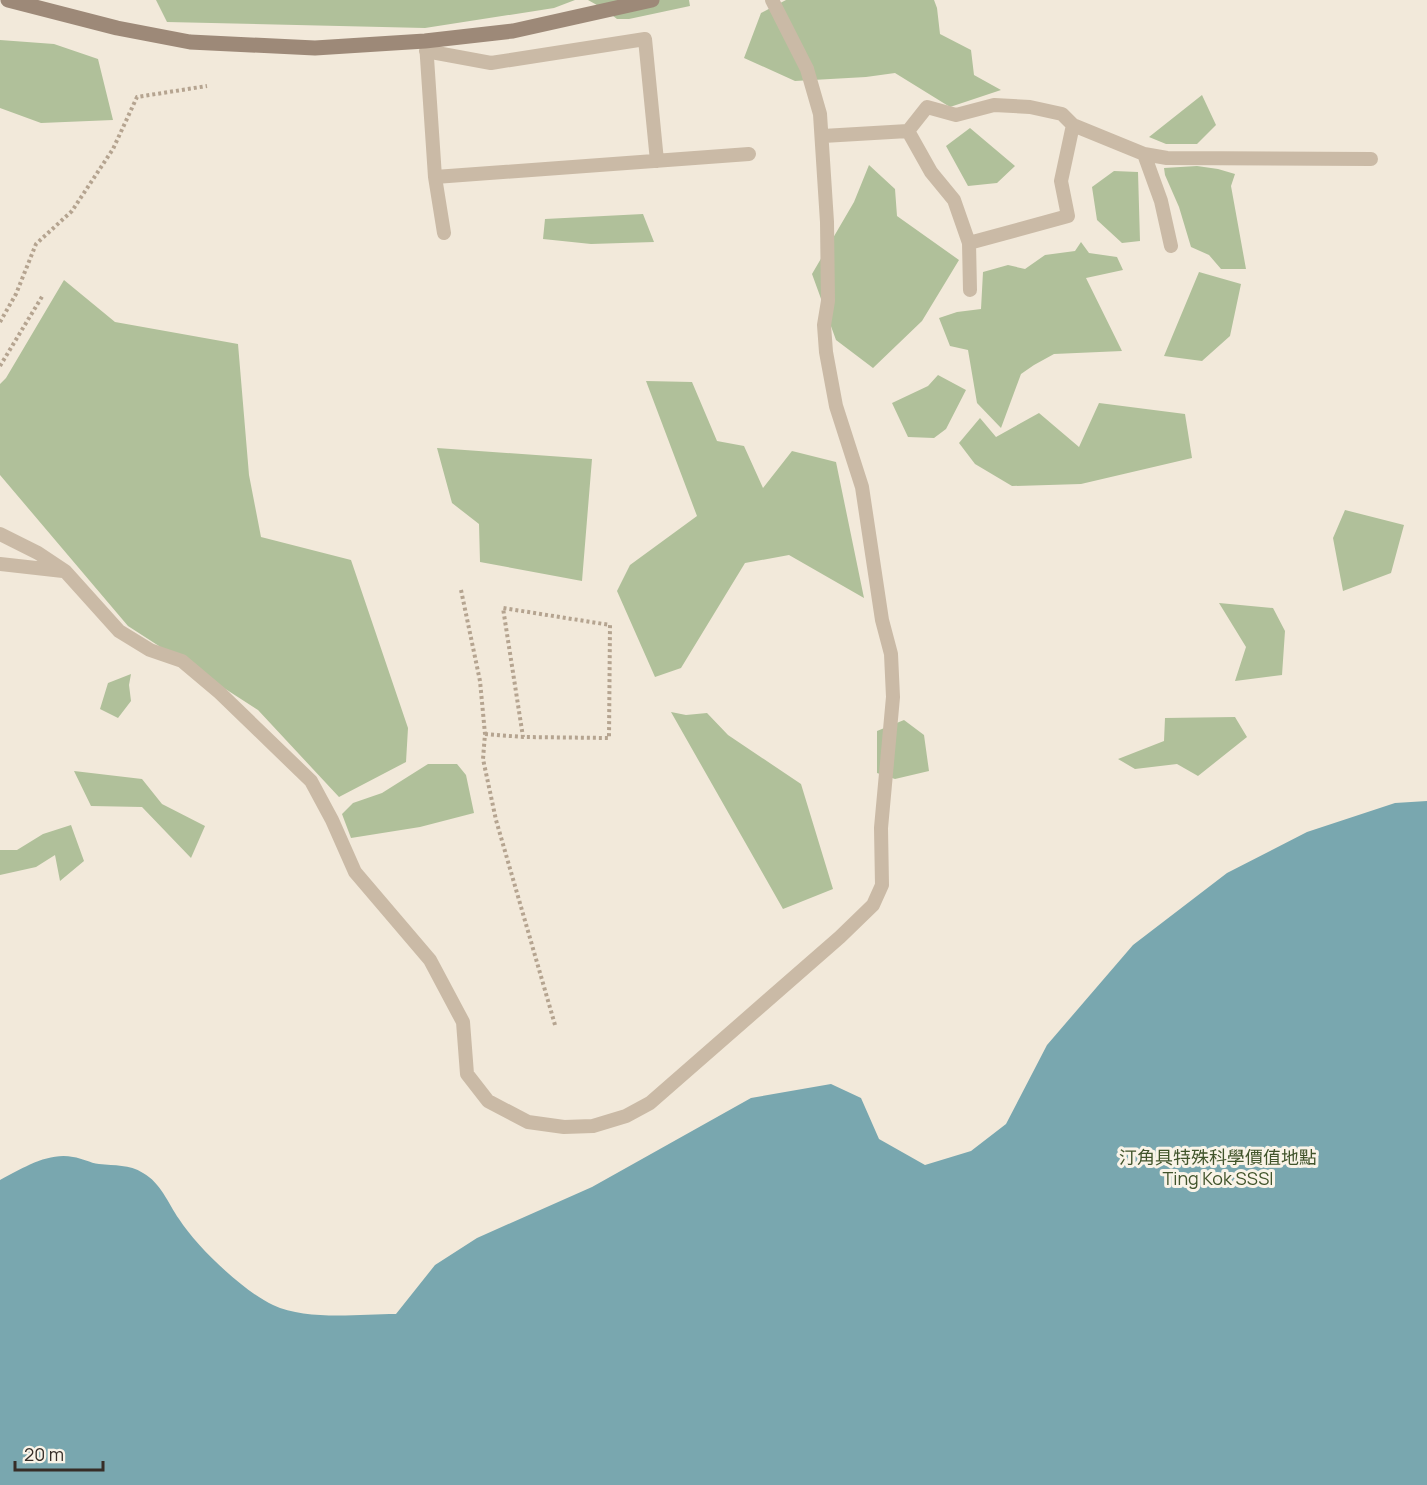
<svg xmlns="http://www.w3.org/2000/svg" width="1427" height="1485" font-family="Manrope,'Noto Sans TC',sans-serif">
  <style>
    .green { fill: #b0c09a }
    .water { fill: #79a7af }
    .lines { fill: none; stroke-linecap: round; stroke-linejoin: round }
    .path { stroke: #b5a490; stroke-width: 4; stroke-dasharray: 3 3; stroke-linecap: butt }
    .service { stroke: #cabaa6; stroke-width: 14 }
    .secondary { stroke: #9d8978; stroke-width: 15 }
    .labels { text-anchor: middle; stroke-width: 6; stroke-linejoin: round; paint-order: stroke }
    .park-label { font-size: 18px; fill: #41542b; stroke: #f9f3e7 }
  </style>
  <rect width="100%" height="100%" fill="#f2e9da"/>
  <path class="green" d="M156,0H575L554,8L425,28L167,22Z
    M588,0H689L690,6L629,19H617L604,9Z
    M786,0H934L937,8L940,34L971,50L974,75L1001,90L950,107L895,73L866,77L795,81L744,58L761,13Z
    M0,40L54,44L98,59L113,120L41,123L0,108Z
    M1202,95L1216,125L1197,144H1166L1149,137Z
    M970,128L1015,166L997,183L968,186L946,146Z
    M869,165L895,189L897,216L959,260L922,321L873,368L836,340L812,274L854,202Z
    M1197,166L1218,169L1235,174L1231,186L1246,269H1221L1209,255L1191,247L1179,207L1165,175L1164,168Z
    M1114,171L1138,172L1140,241L1122,243L1097,220L1092,187Z
    M643,214L654,242L591,244L543,239L545,219Z
    M1081,242L1089,253L1117,257L1123,270L1086,278L1122,351L1054,354L1034,365L1021,374L1001,428L977,403L968,350L950,346L939,318L957,312L981,309L983,272L1008,265L1025,269L1045,255L1075,251Z
    M1199,272L1241,284L1230,336L1202,361L1164,356Z
    M64,280L115,322L238,344L249,475L261,537L351,560L408,728L406,762L339,797L258,710L128,626L0,475V384L6,378Z
    M938,375L966,390L946,429L934,438L908,437L892,403L928,386Z
    M646,381L692,382L717,441L744,446L763,488L792,451L836,462L864,598L789,555L745,563L681,668L655,677L617,591L630,565L697,516Z
    M1099,403L1185,414L1192,458L1081,484L1012,486L975,464L959,443L980,418L996,437L1039,413L1079,447Z
    M437,448L592,459L582,581L480,562L479,524L452,503Z
    M1345,510L1404,525L1391,573L1343,591L1333,538Z
    M1219,603L1273,608L1285,631L1282,675L1235,681L1246,647Z
    M131,674L129,685L131,701L118,718L100,709L108,683Z
    M671,712L686,715L707,713L728,735L801,784L833,889L783,909Z
    M1235,717L1247,737L1198,776L1177,764L1135,769L1118,759L1164,741L1165,718Z
    M904,720L924,735L929,771L895,779L877,773V731Z
    M428,764H457L466,775L474,813L420,827L351,838L342,814L353,803L382,793Z
    M74,771L142,779L162,804L205,826L191,858L142,807L91,806Z
    M71,825L84,861L60,881L55,855L36,867L0,875V850H17L43,834Z"/>
  <path class="water" d="M1427,801V1485H0V1180C22,1169 47,1152 73,1157C82,1158 90,1163 99,1164C115,1166 129,1164 143,1173C161,1183 168,1203 179,1219C197,1247 243,1291 273,1305C307,1321 359,1314 396,1314L435,1265L477,1238L592,1187L751,1098L831,1084L861,1098L879,1139L925,1165L971,1151L1006,1124L1047,1045L1133,945L1227,873L1307,832L1395,803Z"/>
  <g class="lines">
    <path class="path" d="M0,322L16,294L36,244L72,211L113,149L137,97L207,86
      M0,366L43,295
      M461,590L480,681L485,734L483,759L496,820L555,1025
      M485,734L523,737L609,738L610,625L503,608L523,737"/>
    <path class="service" d="M426,43L435,177L444,233
      M426,51L491,63L645,39L657,161
      M1073,125L1144,154L1167,158L1371,159
      M823,136L908,131L927,107L956,115L994,105L1030,107L1062,114L1073,125L1061,181L1068,216L969,243L954,200L931,172L908,131
      M1144,154L1161,201L1171,246
      M435,177L749,154
      M969,243L970,290
      M0,534L38,553L65,571L119,631L150,650L182,661L220,693L311,781L332,820L355,872L430,960L463,1022L467,1074L488,1101L528,1122L564,1127L593,1126L626,1116L650,1103L840,937L873,905L882,885L881,828L893,697L891,654L882,620L862,487L836,406L826,352L824,325L828,301L827,222L820,114L807,69L772,0
      M0,564L63,571"/>
    <path class="secondary" d="M8,0L117,28L190,42L315,48L425,41L513,31L652,0"/>
  </g>
  <g class="labels">
    <g class="park-label">
      <text x="1218" y="1164">汀角具特殊科學價值地點<tspan x="1218" dy="21">Ting Kok SSSI</tspan></text>
    </g>
  </g>
  <path d="M15 1461v9h88v-9" fill="none" stroke="#362d27" stroke-width="3"/>
  <text x="24" y="1461" font-size="18" fill="#362d27" stroke="#f9f3e7" stroke-width="4.5" paint-order="stroke">20 m</text>
</svg>
